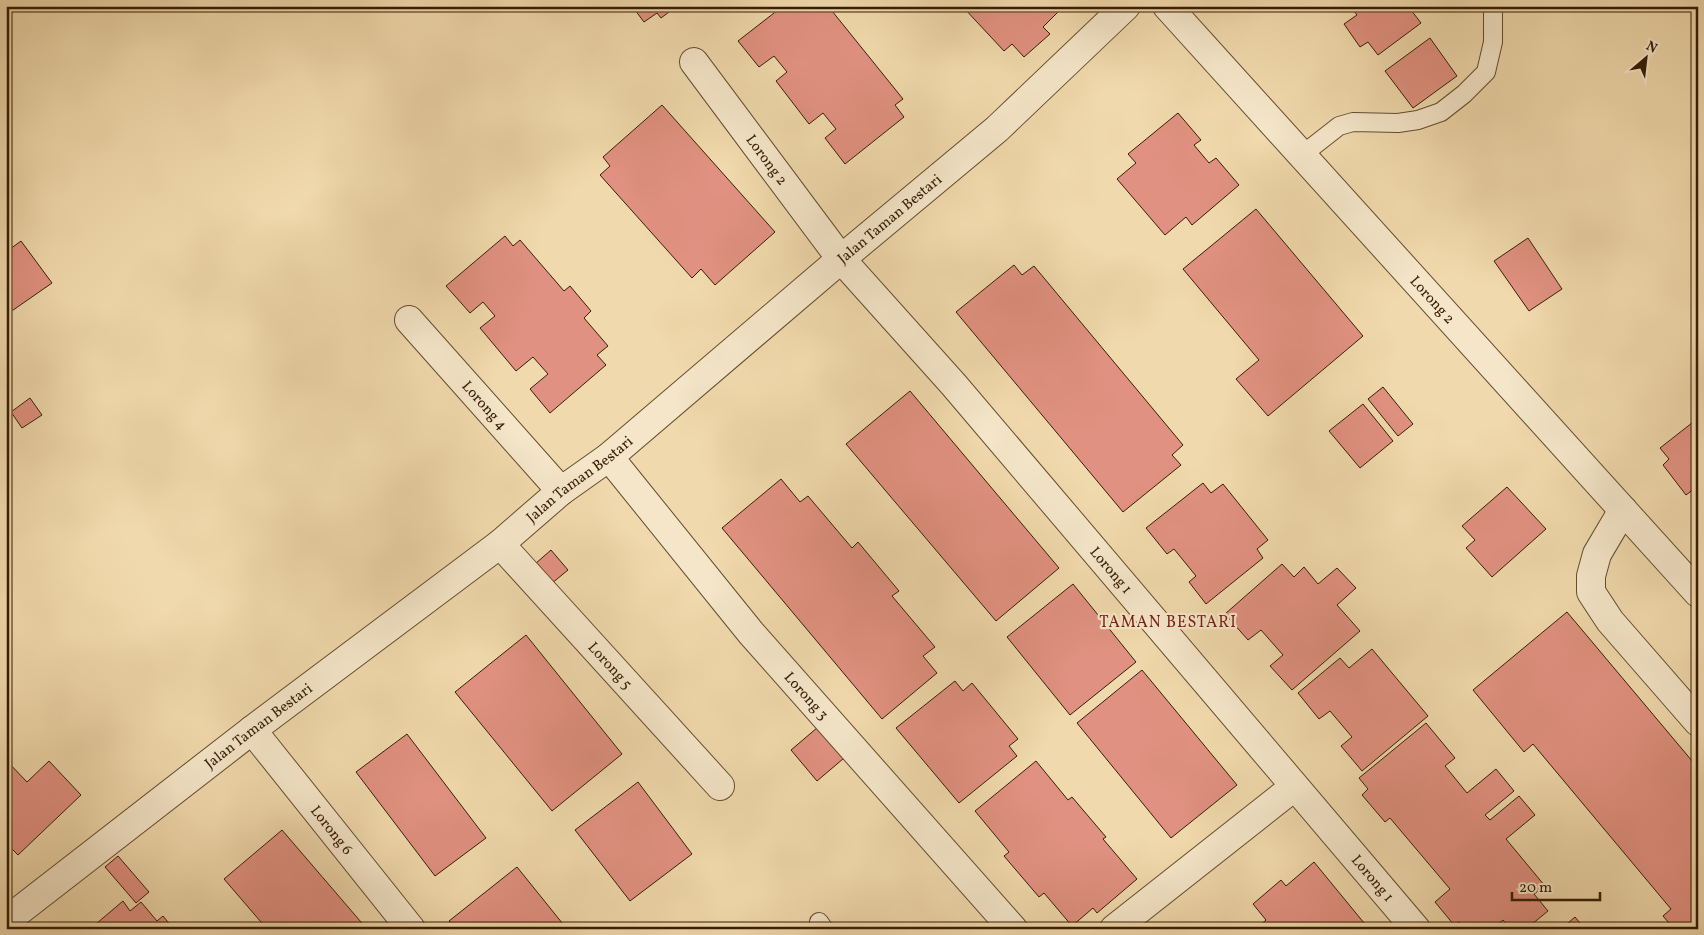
<svg xmlns="http://www.w3.org/2000/svg" width="1704" height="935" font-family="Vollkorn,serif">
  <style>
    .building { fill: #e19181; stroke: #361d04 }
    .lines { fill: none; stroke-linecap: round; stroke-linejoin: round }
    .lane-casing { stroke: #644c2e; stroke-width: 20 }
    .street-casing { stroke: #644c2e; stroke-width: 30 }
    .lane { stroke: #f5e6c9; stroke-width: 18 }
    .street { stroke: #f5e6c9; stroke-width: 28 }
    .labels { text-anchor: middle; stroke-width: 4.5; stroke-linejoin: round; paint-order: stroke }
    .street-label { font-size: 15px; fill: #361d04; stroke: #f5e6c9 }
    .neighbourhood-label { font-size: 16px; letter-spacing: 1px; fill: #7a1f14; stroke: #f5e6c9 }
  </style>
  <rect width="100%" height="100%" fill="#f0d9ac"/>
  <filter id="stains"><feTurbulence type="fractalNoise" baseFrequency=".004" numOctaves="4"/><feColorMatrix values="0 0 0 0 .2 0 0 0 0 .09 0 0 0 0 .02 0 0 0 .5 -.17"/></filter>
  <radialGradient id="worn" r=".72"><stop offset=".6" stop-color="#630" stop-opacity="0"/><stop offset="1" stop-color="#630" stop-opacity=".3"/></radialGradient>
  <path class="building" d="M632,6H677L661,18L657,13L644,22Z
    M783,6H828L903,99L895,105L904,117L845,164L825,138L836,129L823,113L809,124L776,81L787,72L774,56L759,67L738,41Z
    M962,6H1064L1043,27L1050,34L1024,57L1012,44L1004,51Z
    M1350,6H1417L1411,10L1421,23L1378,55L1368,42L1360,47L1344,24L1357,15Z
    M1430,38L1457,76L1413,108L1385,71Z
    M662,105L775,232L715,285L701,269L692,278L600,175L610,166L603,157Z
    M1178,113L1201,140L1194,145L1209,163L1216,158L1239,185L1192,225L1186,217L1165,235L1117,179L1136,163L1128,154Z
    M1256,209L1363,336L1268,416L1236,379L1259,360L1183,269Z
    M505,236L513,246L520,240L564,291L570,286L591,311L584,318L608,346L597,355L606,365L550,413L530,389L548,374L533,357L516,371L480,328L495,316L483,302L470,313L446,286Z
    M1528,238L1562,289L1529,311L1494,261Z
    M21,241L52,283L6,315V252Z
    M1014,265L1022,275L1034,266L1183,445L1172,455L1181,465L1123,512L956,312Z
    M1383,387L1413,424L1398,436L1368,399Z
    M910,391L1059,568L996,621L846,444Z
    M30,398L42,415L22,428L11,412Z
    M1363,404L1393,441L1360,468L1329,431Z
    M1697,419L1698,486L1686,495L1663,465L1669,459L1660,448Z
    M781,479L800,502L808,496L852,548L858,542L899,591L892,596L935,647L923,656L937,673L882,719L722,528Z
    M1203,483L1211,493L1223,484L1268,540L1257,549L1263,558L1206,604L1189,582L1196,576L1174,549L1167,554L1146,528Z
    M1507,487L1546,529L1492,577L1466,548L1475,540L1462,526Z
    M551,550L568,570L551,584L535,564Z
    M1282,564L1294,577L1304,567L1318,584L1337,568L1356,588L1337,605L1360,631L1292,690L1270,666L1283,655L1261,630L1248,640L1225,614Z
    M1073,584L1136,662L1070,715L1007,637Z
    M1567,612L1698,768V929H1674L1663,916L1671,909L1533,744L1524,752L1473,690Z
    M526,635L622,754L552,811L455,692Z
    M1372,649L1428,716L1362,771L1341,746L1352,737L1330,711L1319,719L1298,693L1340,658L1349,668Z
    M1142,670L1237,785L1171,838L1077,723Z
    M955,681L963,691L972,683L1018,739L1009,746L1017,756L959,803L896,728Z
    M824,722L850,753L817,781L791,750Z
    M1426,723L1455,758L1445,766L1467,793L1496,769L1514,791L1485,815L1490,820L1519,796L1535,815L1506,839L1545,886L1534,894L1548,911L1526,929H1510L1503,920L1493,929H1465L1459,922L1454,925L1435,902L1450,889L1390,818L1385,822L1362,795L1368,789L1359,778Z
    M407,734L486,838L435,876L356,772Z
    M6,760L27,782L49,761L81,795L18,855L6,843Z
    M1036,761L1068,800L1072,797L1106,837L1103,839L1137,879L1097,913L1093,908L1072,926L1044,893L1039,897L1004,856L1009,852L975,811Z
    M638,782L692,854L630,901L575,830Z
    M282,830L367,929H267L224,879Z
    M118,856L149,892L136,903L105,867Z
    M1314,862L1369,929H1256L1266,920L1253,904L1281,880L1286,886Z
    M517,867L567,929H455L449,921Z
    M123,901L130,911L141,902L157,921L163,916L172,927L170,929H90Z
    M1575,917L1585,929H1561Z"/>
  <g class="lines">
    <g class="lane-casing">
      <path id="lane" d="M1302,155L1339,126L1353,122L1398,123L1418,120L1441,112L1464,94L1486,72L1493,42V6
        M819,922L824,929"/>
    </g>
    <g class="street-casing">
      <g id="street">
        <path id="s1" d="M1167,6L1698,593"/>
        <path id="s2" d="M694,62L841,259L954,385L1416,929"/>
        <path id="s3" d="M409,320L561,491"/>
        <path id="s4" d="M609,457L751,633L1013,929"/>
        <path d="M1623,510L1597,554L1591,576V592L1610,621L1698,722"/>
        <path id="s5" d="M500,544L720,786"/>
        <path id="s6" d="M252,730L411,929"/>
        <path id="s7" d="M6,921L252,730L500,544L561,491L609,457L841,259L997,129L1126,6"/>
        <path d="M1114,929L1294,787"/>
      </g>
    </g>
    <use href="#lane" class="lane"/>
    <use href="#street" class="street"/>
  </g>
  <g class="labels">
    <g class="street-label">
      <text dy="5" stroke="none"><textPath href="#s2" startOffset="122">Lorong 2</textPath></text>
      <text dy="5" stroke="none"><textPath href="#s7" startOffset="1129">Jalan Taman Bestari</textPath></text>
      <text dy="5" stroke="none"><textPath href="#s1" startOffset="396">Lorong 2</textPath></text>
      <text dy="5" stroke="none"><textPath href="#s3" startOffset="114">Lorong 4</textPath></text>
      <text dy="5" stroke="none"><textPath href="#s7" startOffset="724">Jalan Taman Bestari</textPath></text>
      <text dy="5" stroke="none"><textPath href="#s2" startOffset="658">Lorong 1</textPath></text>
      <text dy="5" stroke="none"><textPath href="#s5" startOffset="164">Lorong 5</textPath></text>
      <text dy="5" stroke="none"><textPath href="#s4" startOffset="310">Lorong 3</textPath></text>
      <text dy="5" stroke="none"><textPath href="#s7" startOffset="319">Jalan Taman Bestari</textPath></text>
      <text dy="5" stroke="none"><textPath href="#s6" startOffset="128">Lorong 6</textPath></text>
      <text dy="5" stroke="none"><textPath href="#s2" startOffset="1062">Lorong 1</textPath></text>
    </g>
    <g class="neighbourhood-label">
      <text x="1168" y="627">TAMAN BESTARI</text>
    </g>
  </g>
  <rect width="1704" height="935" fill="none" stroke="#f0d9ac" stroke-width="25"/>
  <rect x="8" y="8" width="1689" height="920" fill="none" stroke="#361d04" stroke-width="2.5"/>
  <rect x="12" y="12" width="1679" height="910" fill="none" stroke="#361d04"/>
  <g transform="translate(1646 58) rotate(28)" stroke="#f5e6c9" stroke-width="4" paint-order="stroke">
  <path d="M0-4L9 19L0 12L-9 19Z" fill="#361d04"/>
  <text y="-8" font-size="14" font-weight="bold" text-anchor="middle" fill="#361d04">N</text>
  </g>
  <path d="M1512 892v8h88v-8" fill="none" stroke="#361d04" stroke-width="2.5"/>
  <text x="1519" y="892" font-size="15" fill="#361d04" stroke="#f5e6c9" stroke-width="4" paint-order="stroke">20 m</text>
  <rect width="100%" height="100%" filter="url(#stains)"/>
  <rect width="100%" height="100%" fill="url(#worn)"/>
</svg>
